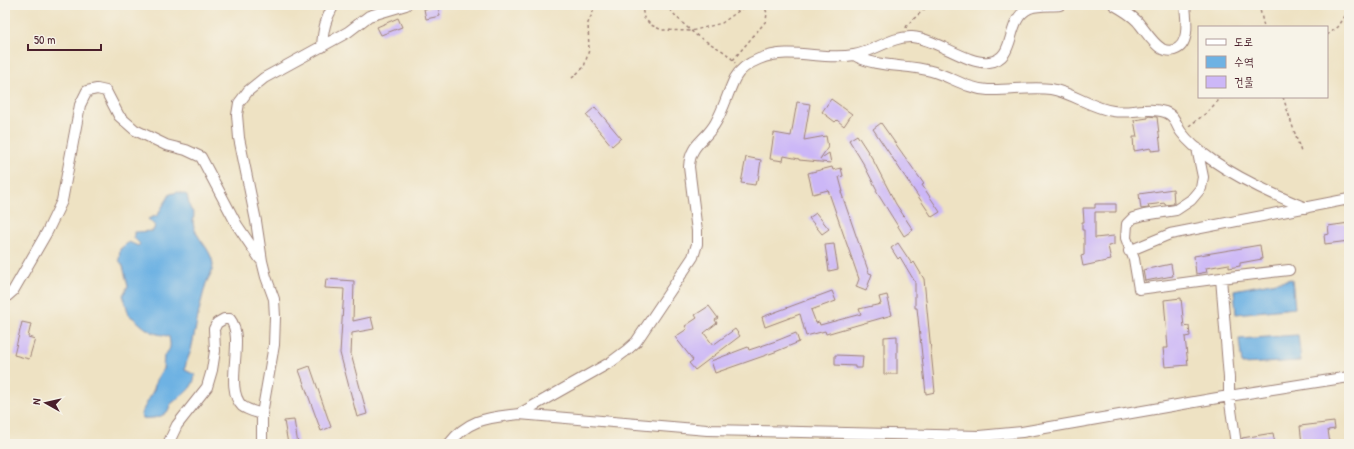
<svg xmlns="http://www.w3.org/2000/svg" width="1354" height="449" font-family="'Patrick Hand','Poor Story',sans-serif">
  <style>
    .water { fill: #6eb2e3; stroke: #5c6887 }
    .building { fill: #ccb7f7 }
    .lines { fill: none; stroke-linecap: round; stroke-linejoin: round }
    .minor-casing { stroke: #9c8077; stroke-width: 12 }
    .path { stroke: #9c8077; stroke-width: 1.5; stroke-dasharray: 3 3; stroke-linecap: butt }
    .minor { stroke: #fff; stroke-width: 10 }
  </style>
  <rect width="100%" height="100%" fill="#f7f3e8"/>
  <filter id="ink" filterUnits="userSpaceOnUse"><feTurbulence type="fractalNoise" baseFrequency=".025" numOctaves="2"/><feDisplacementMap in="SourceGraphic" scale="8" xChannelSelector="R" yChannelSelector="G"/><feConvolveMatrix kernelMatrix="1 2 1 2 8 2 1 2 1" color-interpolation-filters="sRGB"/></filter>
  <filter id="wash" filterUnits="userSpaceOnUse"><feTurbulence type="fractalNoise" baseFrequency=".012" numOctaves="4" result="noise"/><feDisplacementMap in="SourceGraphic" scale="16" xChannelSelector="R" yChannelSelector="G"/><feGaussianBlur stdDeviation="0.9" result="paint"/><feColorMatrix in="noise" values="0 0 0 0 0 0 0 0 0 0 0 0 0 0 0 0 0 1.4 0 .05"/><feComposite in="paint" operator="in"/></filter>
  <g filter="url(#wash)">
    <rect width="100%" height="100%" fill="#eee2c3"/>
    <path class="water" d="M178,192L187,195L190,208L194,214C194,217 193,220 193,223C195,238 211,248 213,264C213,274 207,278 205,287C199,307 196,329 191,350C189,357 185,363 185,370L195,375C194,390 181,395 171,404C169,406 169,410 167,412C161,418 150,419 142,418L141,414L154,389L156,380L163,369L164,355C171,350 171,346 169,337C163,334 156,335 150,331C142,327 137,320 129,315L123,295L128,286L123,266L119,260L120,249L129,242L138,246L140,244L134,238V232L153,231L155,226L148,219L158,215C161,207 166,202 170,194Z
      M1292,279L1295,308L1236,314L1234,290Z
      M1298,335L1301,361L1242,364L1239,339Z"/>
    <g id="blocks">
      <path class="building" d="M438,6L440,16L426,19L424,9Z
        M398,18L402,27L381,35L377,27Z
        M831,99L852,114L844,126L837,120L835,122L822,112Z
        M797,102L810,104L804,140L826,136L828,147L820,159L829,153L831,163L799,160V159L784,156L783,161L770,159L774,133L791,136Z
        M595,107L621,138L612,146L586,115Z
        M1148,116L1157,117L1161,150L1151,151V148L1134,151L1133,137H1137L1134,120L1148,118Z
        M881,123L924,184L922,185L940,212L932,217L873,129Z
        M857,135L872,158L896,204L913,230L904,236L876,191L877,190L863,163L849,140Z
        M746,157L761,160L758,181H756L755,185L741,183Z
        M832,167L833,170L841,168L843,176L839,177L843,192H841L869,273L872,274L866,291L856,287L859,279L828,190L813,194L808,173Z
        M1173,189L1174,204L1165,205V203L1148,205L1149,208L1141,209L1139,194Z
        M1095,204H1116V212H1095V238L1114,236V245L1108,246L1111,260L1083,266L1081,256L1084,255V230H1082V222H1084L1083,208H1095Z
        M816,213L829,229L822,234L809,218Z
        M1349,223V241L1325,244L1324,235L1329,234L1328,226Z
        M898,243L912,264L914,262L924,279L935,392L926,394L917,308H915V282L900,257L898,259L891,248Z
        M834,244L838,269L829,271L825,245Z
        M1260,245L1262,259L1240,263V266L1229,268V264L1206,268L1207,272L1196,274L1194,256Z
        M1171,264L1173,276L1145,281L1143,270Z
        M326,279L354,281L353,321L371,317L374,329L352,333L351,354L367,414L357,417L340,353L344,289L325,288Z
        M832,291L836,301L811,310L816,323L819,322L820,325L861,314L859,309L881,304L879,297L887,295L892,315L826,334L825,331L806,336L800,314L765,327L762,317Z
        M1181,298L1184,327L1189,326L1190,336L1185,337L1188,365L1165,367L1163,348H1168L1164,300Z
        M709,306L718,318L715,320L717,323L704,333L713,345L735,329L740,336L695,370L689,363L693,360L675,337L687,329L685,326L697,318L695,315Z
        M22,322L31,324L28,337L35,339L29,359L14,355Z
        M796,333L799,342L775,352L715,373L711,361L748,347L749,350L776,341Z
        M897,336V374H884V337Z
        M835,355L863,356L862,368H855V366L835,365Z
        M310,366L331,427L321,431L299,370Z
        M294,420L298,444H288L284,421Z
        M1334,422L1335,429L1328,430L1330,444H1302L1300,426Z
        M1273,433L1275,444H1242V438Z"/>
    </g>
  </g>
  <g filter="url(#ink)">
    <use href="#blocks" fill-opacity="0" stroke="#9c8077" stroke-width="1"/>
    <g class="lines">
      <g class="minor-casing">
        <path id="minor" d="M1114,5C1123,10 1130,14 1137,21C1145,30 1152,43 1162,49C1166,51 1171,51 1174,50C1191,45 1186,18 1185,5
          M322,47C323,30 325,20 334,5
          M854,55C875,68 907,64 931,71C950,76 967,89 988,90C1009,91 1030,86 1051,89C1073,93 1091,108 1113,111C1130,114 1148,106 1165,112C1176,116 1175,124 1181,132C1189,143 1202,153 1212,160C1241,180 1274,195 1306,208
          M1197,148L1203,177L1201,188L1191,200L1176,210L1144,215L1133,218L1127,224L1126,238L1134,259L1139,289L1221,278L1289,270
          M1129,251L1170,234L1349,199
          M1221,278L1229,378V396L1236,444
          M5,298L13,291L47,232L62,201L80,105L87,91L97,89L106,91L119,116L135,130L166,145L186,150L201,157L237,225L260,259
          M519,414L611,362L627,350L636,342L693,257L697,244V231L689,167C690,143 706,141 716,122C724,108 728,92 735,78C740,69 749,63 759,59C791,46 821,61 854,55C873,52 892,36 912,37C937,39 968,65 989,62C1018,59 1004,19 1030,8C1038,5 1051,6 1060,5
          M168,444L177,425L207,387L212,370L215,351L214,329L217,323L224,319H230C246,339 223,387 242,406C247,410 256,412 262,414
          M262,444V414L274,345L275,317L274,299L266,277L262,261L256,221L239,138L237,115L239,103L248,91L264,78L348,32L369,16L406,5
          M449,444C469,418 489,418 519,414L707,430L979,436L1022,432L1229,396L1349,377"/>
      </g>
      <path class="path" d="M643,5L642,7L644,18L651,25L662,30L691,31L722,23L747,5
        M666,5C674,15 685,26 695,34C707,44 726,49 735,63
        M1259,5L1264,27
        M906,28L907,25L929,5
        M1327,35L1338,27L1349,10
        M733,60L766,21L767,13L764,5
        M572,78L584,67L589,50L588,23L596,5
        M1283,97L1301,152
        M1189,126L1205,114L1222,97"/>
      <use href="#minor" class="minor"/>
    </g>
  </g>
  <rect width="1354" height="449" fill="none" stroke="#f7f3e8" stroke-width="20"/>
  <rect x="1198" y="26" width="130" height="72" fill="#f7f3e8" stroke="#b29e9c"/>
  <rect x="1206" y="39" width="20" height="6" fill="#ffffff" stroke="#b29e9c"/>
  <text x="1234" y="46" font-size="12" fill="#4a1f2b">도로</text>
  <rect x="1206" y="56" width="20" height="12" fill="#6eb2e3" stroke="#b29e9c"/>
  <text x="1234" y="66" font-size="12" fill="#4a1f2b">수역</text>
  <rect x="1206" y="76" width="20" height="12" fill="#ccb7f7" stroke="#b29e9c"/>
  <text x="1234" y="86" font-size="12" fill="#4a1f2b">건물</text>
  <g transform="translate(46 403) rotate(278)" stroke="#f7f3e8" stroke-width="3" paint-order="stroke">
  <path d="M0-3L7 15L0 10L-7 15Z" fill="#4a1f2b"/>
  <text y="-6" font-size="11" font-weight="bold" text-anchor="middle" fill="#4a1f2b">N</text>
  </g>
  <path d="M28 44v6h73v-6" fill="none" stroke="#4a1f2b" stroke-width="2"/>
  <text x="34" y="44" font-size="12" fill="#4a1f2b" stroke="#f7f3e8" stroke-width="3" paint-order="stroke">50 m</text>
</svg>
